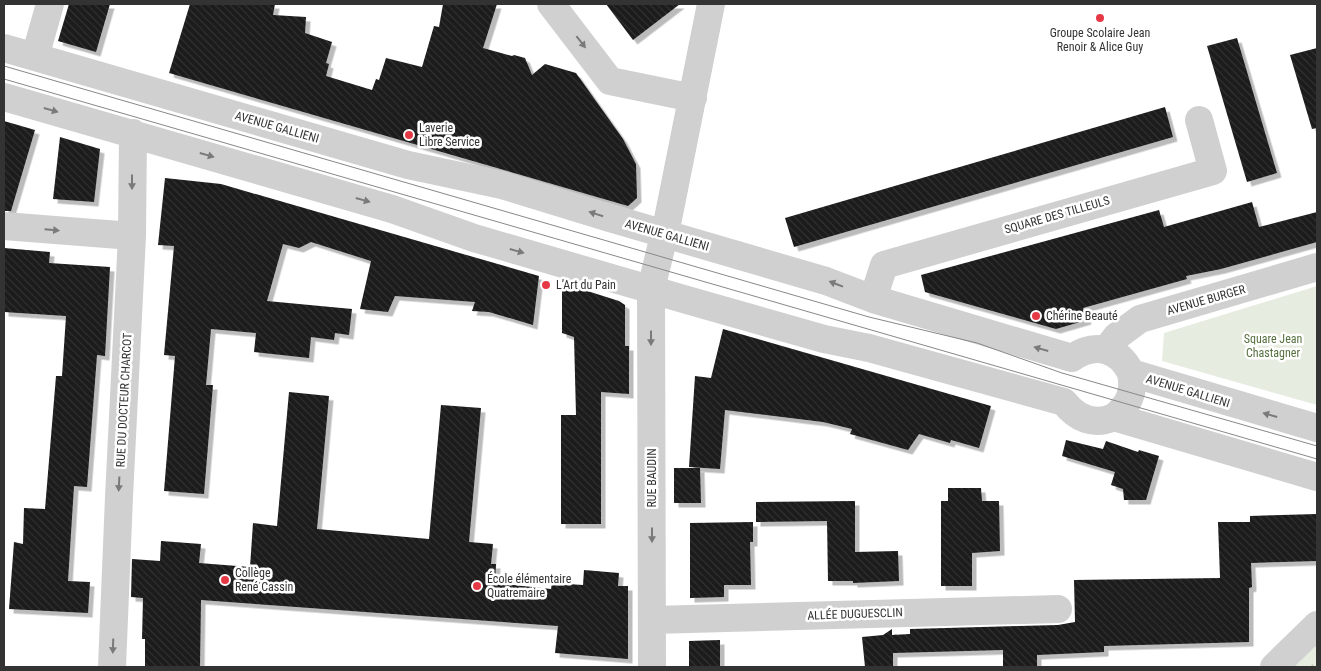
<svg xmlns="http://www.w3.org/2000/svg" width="1321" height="671" font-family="'Roboto Condensed',sans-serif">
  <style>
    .green { fill: #e6ecdf }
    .forest { fill: url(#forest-firs) }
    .building { fill: url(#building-back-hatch); filter: url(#shadow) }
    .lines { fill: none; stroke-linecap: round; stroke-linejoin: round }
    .minor { stroke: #d0d0d0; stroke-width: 28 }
    .tram { stroke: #888; stroke-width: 1 }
    .oneway { fill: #7a7a7a }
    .poi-dot { fill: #e63946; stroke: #fff; stroke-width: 2 }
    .labels { text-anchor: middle; stroke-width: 5; stroke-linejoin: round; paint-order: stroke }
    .poi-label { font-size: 12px; fill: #333; stroke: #fff; text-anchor: start }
    .street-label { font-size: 12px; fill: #333; stroke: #fff }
    .park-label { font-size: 12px; fill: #56703f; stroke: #fff }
  </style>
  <defs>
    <pattern id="forest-firs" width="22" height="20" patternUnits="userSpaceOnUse" patternTransform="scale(1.25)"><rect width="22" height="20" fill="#e6ecdf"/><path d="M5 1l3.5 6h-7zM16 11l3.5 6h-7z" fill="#c6cbc0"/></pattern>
    <pattern id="building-back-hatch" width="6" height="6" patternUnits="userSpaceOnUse" patternTransform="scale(1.25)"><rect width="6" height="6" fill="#1a1a1a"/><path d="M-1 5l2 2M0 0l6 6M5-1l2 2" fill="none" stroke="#333"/></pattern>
    <filter id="shadow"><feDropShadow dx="4.5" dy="4.5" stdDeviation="0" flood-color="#0004"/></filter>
  </defs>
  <rect width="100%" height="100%" fill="#fff"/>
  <path class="green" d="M1317,286V405L1162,361L1164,333Z"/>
  <path class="forest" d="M1317,642V667H1292Z"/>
  <path class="building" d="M69,4H110L96,52L58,41Z
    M190,4H275L273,15L306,17L305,33L332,42L326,63L329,64L326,76L372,90L376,79L379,80L386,58L422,67L434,26L439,27L443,4H497L483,48L512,56L514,55L525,58L532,75L545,64L576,73L623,139L636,164L637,198L628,206L169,73Z
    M606,4H680L633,40Z
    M1237,38L1277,173L1247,182L1207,46Z
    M1317,48V128L1312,129L1290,55Z
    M1165,107L1173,137L794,247L785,218Z
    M4,121L35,130L11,211H4Z
    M60,137L100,149L94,202L53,199Z
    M165,178L221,184L539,276L533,325L489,312L472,311L475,302L395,296L388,312L360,309L371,261L311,242L299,248L283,244L267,301L352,309L349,335L335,333L334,340L311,337L309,358L254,352L256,333L211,329L206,385H213L204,494L164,491L175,356L164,355L174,246L158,245Z
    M1252,202L1259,227L1317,212V242L1221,269L1186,276L1187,279L1083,308L1087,320L1056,329L925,292L921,275L1159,210L1164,227Z
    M4,248L50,252L49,263L110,267L105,356L97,355L87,487L74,486L68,581L90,582L88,613L9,609L14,542L23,544L24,508L45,509L56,376H62L66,316L4,312Z
    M562,283L619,301L625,305V346H629V394L601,392V524H561V415H576L574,337L562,333Z
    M723,329L991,406L979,448L951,440L950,443L919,434L908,450L850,434L852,429L823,422L725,410L720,469L689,467L695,376L711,378Z
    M289,392L329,396L317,529L429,539L441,405L481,408L469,542L493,544L491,564H496L495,583L551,589L552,583L583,585L584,570L619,573L618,586H628V659L555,653L558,626L201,600L200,666L145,667V639H142L143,598L131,597L132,559L160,561L161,541L201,544L199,563L250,567L253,523L277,526Z
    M1066,440L1103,449L1106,441L1138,452L1139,450L1159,456L1146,500H1124L1123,489L1111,485L1115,472L1062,456Z
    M674,468H700L701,503H674Z
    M948,488H981L982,501H999L1000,551L972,553V586H941V501H948Z
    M855,501V552L898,551L899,581L853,583V581H828L827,521L756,522V502Z
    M1317,514V561L1251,563L1252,587L1249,588V642L1104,646V652L1037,655V667H1003V650L893,653V667H865L862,637L883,635L892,629V635L910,634V629L1058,625L1075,622L1074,580L1220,578L1218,522H1250V516Z
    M753,522V542H750L751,585H724V597L690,598V523Z
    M720,640V667H689V641Z"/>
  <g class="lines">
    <path class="minor" d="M551,4L610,81L693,98
      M4,48L408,165L502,185L610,218L826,281L873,299L1072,358C1095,342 1119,348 1131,373L1317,428
      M35,57L50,4
      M4,97L392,209L474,238L687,300L824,339L869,348L1064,402C1077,419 1094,426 1114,417L1317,477
      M4,226L132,236
      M873,299L884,265L1213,171L1199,120
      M1106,350L1117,336L1140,319L1317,267
      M1114,417C1129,405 1135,392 1131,373
      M652,620L1058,609
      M112,667L119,497L132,236L133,133
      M652,667L651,289L668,219L711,4
      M1274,667L1317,625"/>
    <path class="tram" d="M4,66L869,317L977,343L1062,373L1317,446
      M4,79L1317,459"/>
  </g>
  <defs><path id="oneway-solid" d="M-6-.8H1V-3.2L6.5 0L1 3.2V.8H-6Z" transform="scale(1.25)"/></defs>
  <g class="oneway">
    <use href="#oneway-solid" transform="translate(581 42) rotate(52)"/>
    <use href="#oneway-solid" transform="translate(51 110) rotate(16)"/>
    <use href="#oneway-solid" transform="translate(207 155) rotate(16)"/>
    <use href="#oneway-solid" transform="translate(132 182) rotate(90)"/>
    <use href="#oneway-solid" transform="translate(363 200) rotate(16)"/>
    <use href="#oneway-solid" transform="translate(596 214) rotate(-163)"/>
    <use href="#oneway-solid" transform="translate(52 230) rotate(5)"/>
    <use href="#oneway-solid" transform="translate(517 251) rotate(16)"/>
    <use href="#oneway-solid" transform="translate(836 284) rotate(-159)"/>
    <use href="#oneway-solid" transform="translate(651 338) rotate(90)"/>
    <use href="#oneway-solid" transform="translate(1041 349) rotate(-164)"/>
    <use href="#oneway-solid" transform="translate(1270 415) rotate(-164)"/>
    <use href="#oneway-solid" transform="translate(119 484) rotate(93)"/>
    <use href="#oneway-solid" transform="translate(652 535) rotate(90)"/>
    <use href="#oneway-solid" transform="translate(113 646) rotate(92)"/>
  </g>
  <g class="poi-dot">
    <circle cx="1100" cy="18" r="5"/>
    <circle cx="409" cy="135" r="5"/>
    <circle cx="546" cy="285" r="5"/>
    <circle cx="1036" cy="316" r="5"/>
    <circle cx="225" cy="580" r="5"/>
    <circle cx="477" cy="586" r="5"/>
  </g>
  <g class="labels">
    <g class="poi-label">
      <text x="1100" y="37" text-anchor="middle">Groupe Scolaire Jean<tspan x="1100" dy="14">Renoir &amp; Alice Guy</tspan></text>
      <text x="419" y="132">Laverie<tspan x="419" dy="14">Libre Service</tspan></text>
      <text x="556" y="289">L’Art du Pain</text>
      <text x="1046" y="320">Chérine Beauté</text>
      <text x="235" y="577">Collège<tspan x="235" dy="14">René Cassin</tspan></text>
      <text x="487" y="583">École élémentaire<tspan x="487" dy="14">Quatremaire</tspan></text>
    </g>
    <g class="street-label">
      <text transform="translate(277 127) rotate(16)" y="4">AVENUE GALLIENI</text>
      <text transform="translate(1057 215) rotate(-16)" y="4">SQUARE DES TILLEULS</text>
      <text transform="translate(667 235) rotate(16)" y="4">AVENUE GALLIENI</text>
      <text transform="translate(1206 300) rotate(-16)" y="4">AVENUE BURGER</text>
      <text transform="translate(1188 391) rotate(17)" y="4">AVENUE GALLIENI</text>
      <text transform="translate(124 400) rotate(-87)" y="4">RUE DU DOCTEUR CHARCOT</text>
      <text transform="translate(652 478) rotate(-90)" y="4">RUE BAUDIN</text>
      <text transform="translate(855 614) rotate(-2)" y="4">ALLÉE DUGUESCLIN</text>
    </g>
    <g class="park-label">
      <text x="1273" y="343">Square Jean<tspan x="1273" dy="14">Chastagner</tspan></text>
    </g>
  </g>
  <rect width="1321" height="671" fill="none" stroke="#333333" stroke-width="10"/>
</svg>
